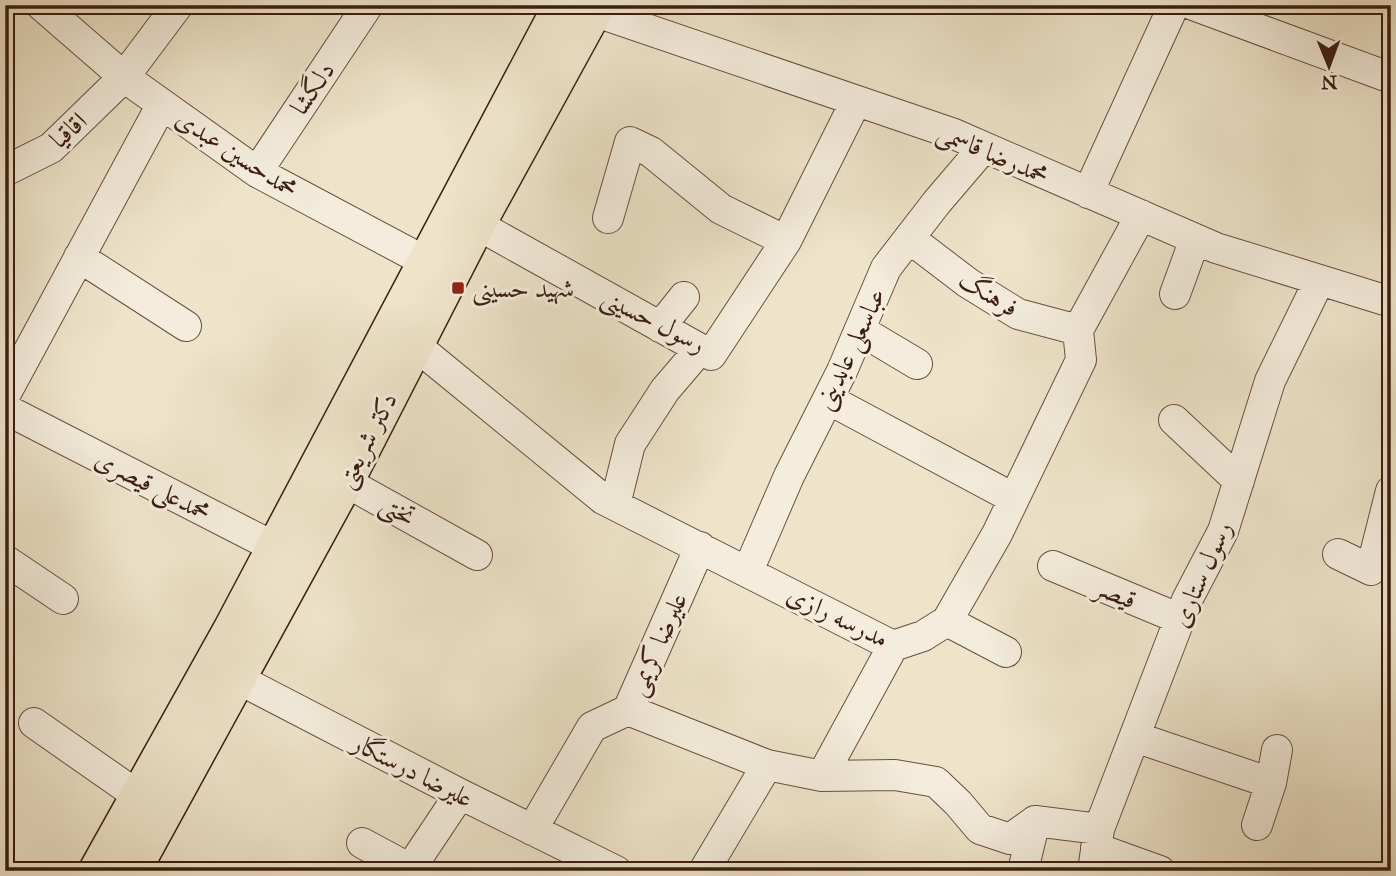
<svg xmlns="http://www.w3.org/2000/svg" width="1396" height="876" font-family="'IM FELL Great Primer',Amiri,serif">
  <style>
    .lines { fill: none; stroke-linecap: round; stroke-linejoin: round }
    .minor-casing { stroke: #684f40; stroke-width: 32 }
    .major-casing { stroke: #3b1d12; stroke-width: 41 }
    .minor { stroke: #f4eddd; stroke-width: 30 }
    .major { stroke: #eee4ca; stroke-width: 38 }
    .poi-dot { fill: #8f2418; stroke: #f4eddd; stroke-width: 2.5 }
    .labels { text-anchor: middle; stroke-width: 6; stroke-linejoin: round; paint-order: stroke }
    .street-label { font-size: 26px; fill: #3b1d12; stroke: #f4eddd }
    .poi-label { font-size: 26px; fill: #3b1d12; stroke: #f4eddd; text-anchor: start }
  </style>
  <rect width="100%" height="100%" fill="#eee4ca"/>
  <filter id="stains"><feTurbulence type="fractalNoise" baseFrequency=".00286" numOctaves="4"/><feColorMatrix values="0 0 0 0 .2 0 0 0 0 .09 0 0 0 0 .02 0 0 0 .5 -.17"/></filter>
  <radialGradient id="worn" r=".72"><stop offset=".6" stop-color="#630" stop-opacity="0"/><stop offset="1" stop-color="#630" stop-opacity=".3"/></radialGradient>
  <g class="lines">
    <g class="minor-casing">
      <path id="minor" d="M41,5L124,77L257,172L445,272
        M576,5L954,134L1216,248L1391,302
        M1193,5L1391,78
        M5,171L51,148L124,77L178,5
        M257,172L368,5
        M1088,193L1174,5
        M455,217L476,224L711,355L786,241L856,101
        M608,218L630,142L651,152L721,209L786,241
        M909,238L968,283L1018,314L1078,330
        M79,257L186,326
        M1175,294L1195,239
        M660,327L684,297
        M860,330L917,364
        M397,334L415,345L603,499L893,646L923,636L947,621L997,534L1081,360L1078,330L1141,215
        M5,395L162,104
        M828,399L1013,498
        M5,409L276,548L293,560
        M1174,420L1239,481
        M328,472L477,555
        M615,505L630,444L665,390L700,349
        M1338,554L1371,570L1391,491
        M5,560L63,599
        M1053,566L1180,619
        M748,571L789,476L842,371L886,268L937,202L984,147
        M947,621L1006,652
        M219,669L460,794L616,871
        M628,710L767,765L822,776L895,775L936,782L958,803L980,829L1010,839L1035,821L1099,829
        M34,723L157,809
        M1135,737L1271,783
        M822,776L893,646
        M1257,825L1271,783L1277,750
        M532,830L592,727L628,710L700,547
        M362,843L414,871
        M1096,848L1160,871
        M1025,862L1035,821
        M410,869L460,794
        M704,871L767,765
        M1093,871L1099,829L1187,600L1223,531L1270,381L1319,281"/>
    </g>
    <g class="major-casing">
      <path id="major" d="M98,871L233,629L563,5
        M131,871L345,480L476,224L596,5"/>
    </g>
    <use href="#minor" class="minor"/>
    <use href="#major" class="major"/>
  </g>
  <rect class="poi-dot" x="451" y="281" width="14" height="14" rx="3.5"/>
  <g class="labels">
    <g class="street-label">
      <text transform="translate(312 88) rotate(-56)" y="9">دلگشا</text>
      <text transform="translate(68 130) rotate(-42)" y="9">اقاقیا</text>
      <text transform="translate(237 153) rotate(33)" y="9">محمدحسین عبدی</text>
      <text transform="translate(993 153) rotate(23)" y="9">محمدرضا قاسمی</text>
      <text transform="translate(989 293) rotate(32)" y="9">فرهنگ</text>
      <text transform="translate(654 320) rotate(27)" y="9">رسول حسینی</text>
      <text transform="translate(850 349) rotate(-65)" y="9">عباسعلی عابدینی</text>
      <text transform="translate(366 440) rotate(-63)" y="9">دکتر شریعتی</text>
      <text transform="translate(153 485) rotate(27)" y="9">محمدعلی قیصری</text>
      <text transform="translate(398 510) rotate(30)" y="9">تختی</text>
      <text transform="translate(1201 574) rotate(-66)" y="9">رسول ستاری</text>
      <text transform="translate(1116 593) rotate(22)" y="9">قیصر</text>
      <text transform="translate(838 616) rotate(26)" y="9">مدرسه رازی</text>
      <text transform="translate(657 644) rotate(-66)" y="9">علیرضا کریمی</text>
      <text transform="translate(413 770) rotate(27)" y="9">علیرضا درستگار</text>
    </g>
    <g class="poi-label">
      <text x="472" y="297">شهید حسینی</text>
    </g>
  </g>
  <rect width="1396" height="876" fill="none" stroke="#eee4ca" stroke-width="28"/>
  <rect x="7" y="7" width="1382" height="862" fill="none" stroke="#3b1d12" stroke-width="3.5"/>
  <rect x="14" y="14" width="1368" height="848" fill="none" stroke="#3b1d12" stroke-width="2"/>
  <g transform="translate(1329 66) rotate(179)" stroke="#f4eddd" stroke-width="5" paint-order="stroke">
  <path d="M0-5L12 26L0 18L-12 26Z" fill="#3b1d12"/>
  <text y="-10" font-size="19" font-weight="bold" text-anchor="middle" fill="#3b1d12">N</text>
  </g>
  <rect width="100%" height="100%" filter="url(#stains)"/>
  <rect width="100%" height="100%" fill="url(#worn)"/>
</svg>
